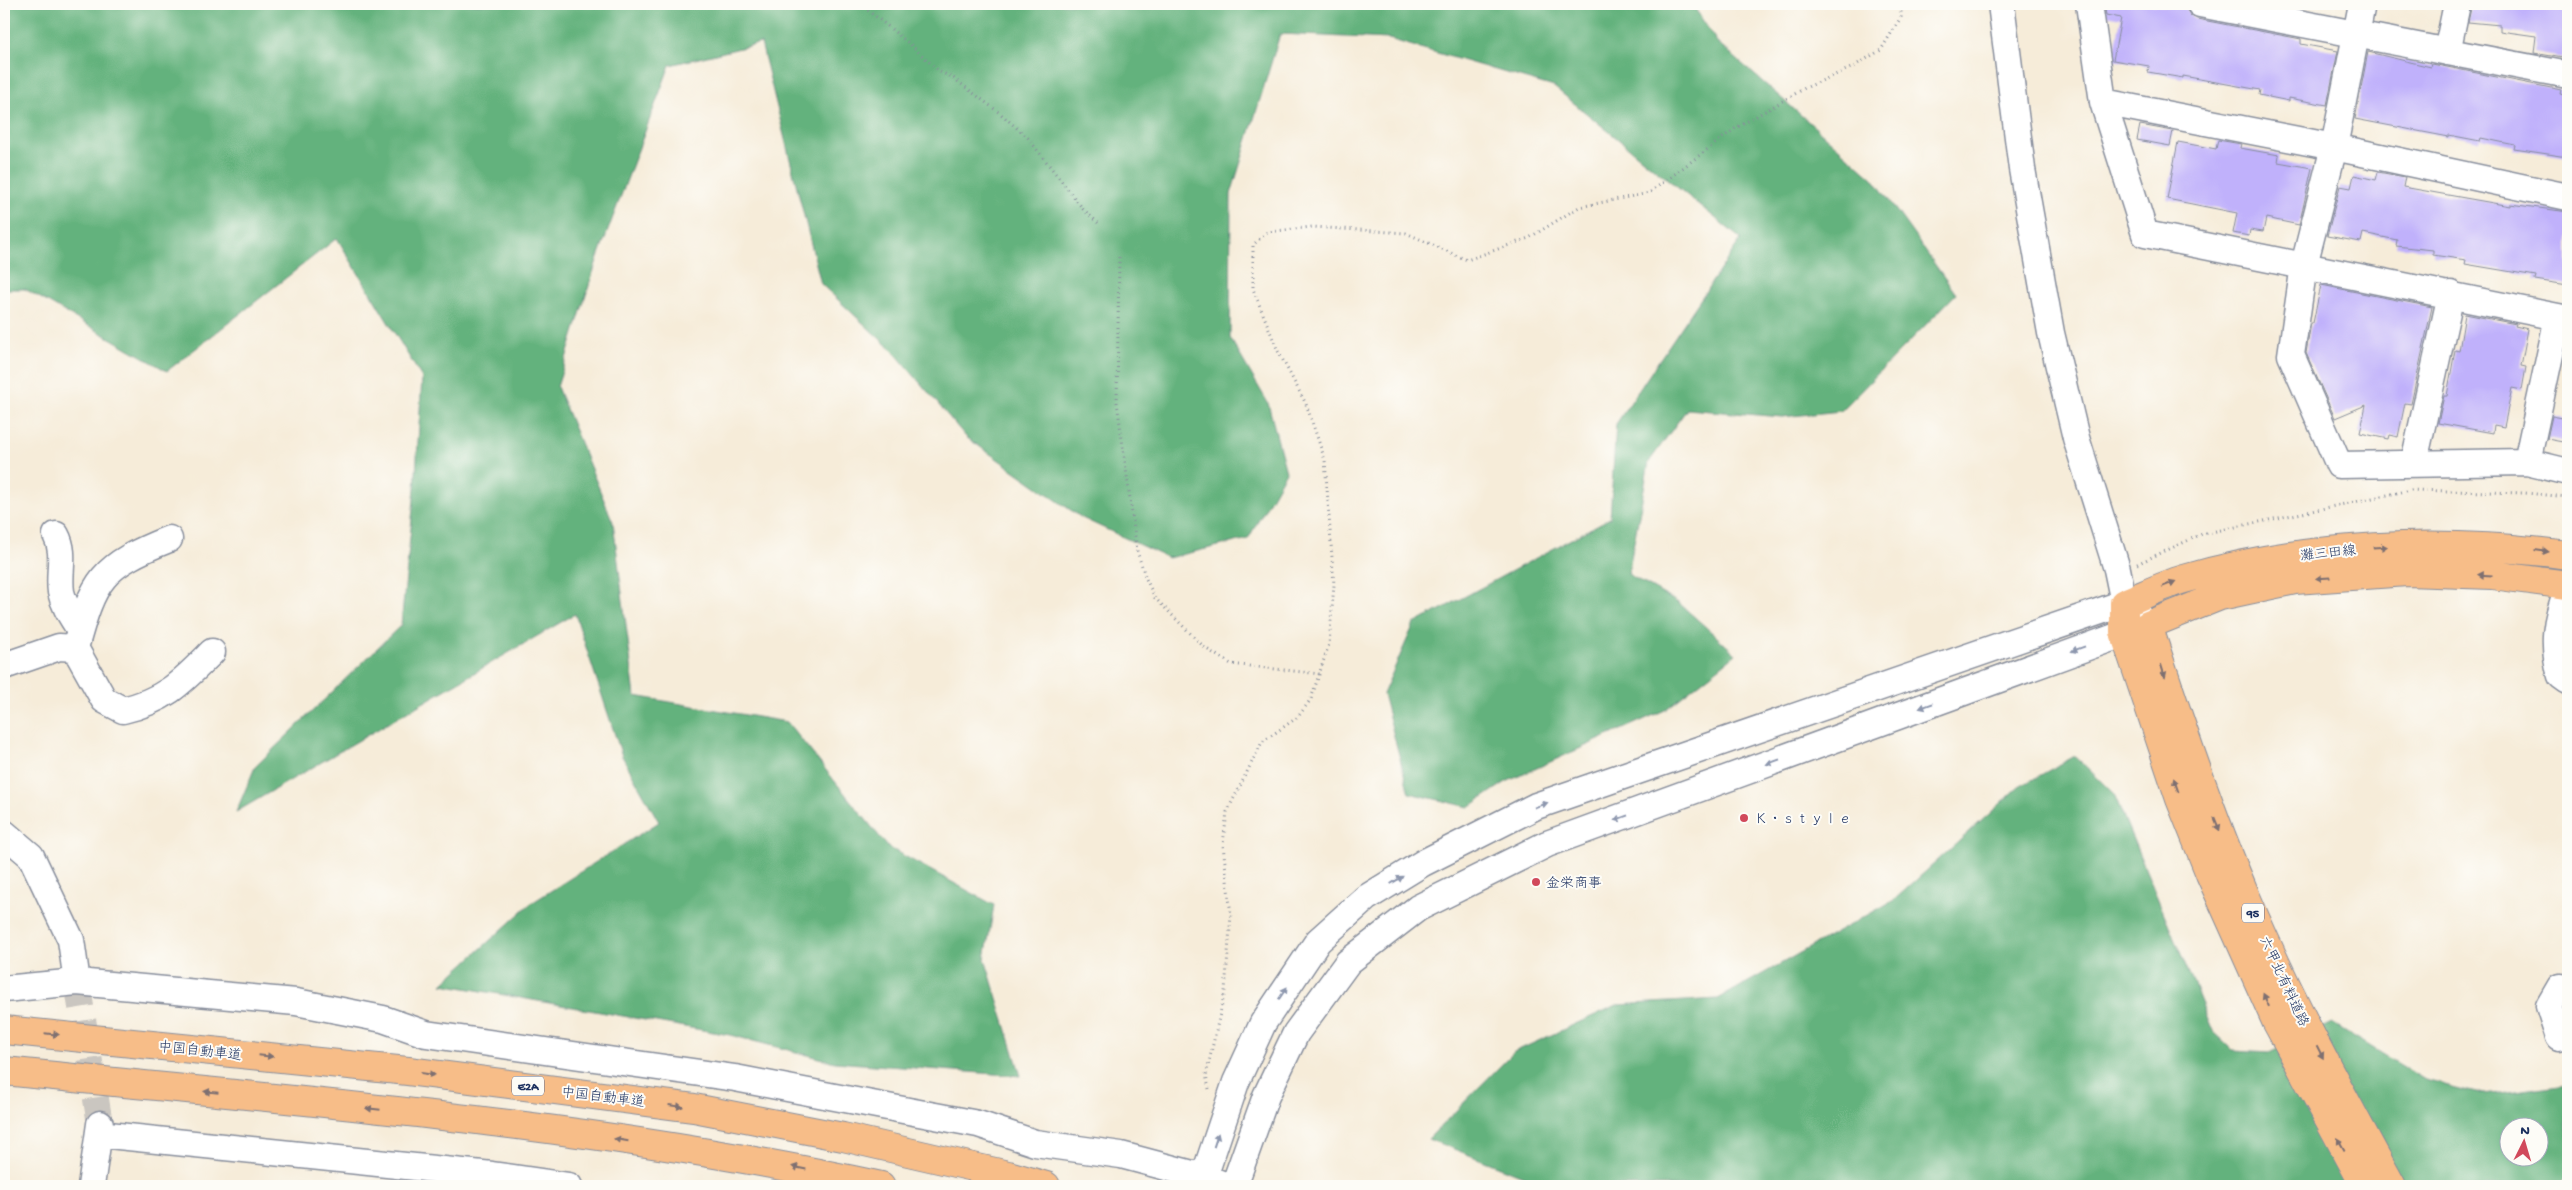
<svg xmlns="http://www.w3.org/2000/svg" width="2572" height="1190" font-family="'Gochi Hand','Klee One',sans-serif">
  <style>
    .forest { fill: #64b27d; stroke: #40706e; fill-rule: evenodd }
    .building { fill: #c0b1fb }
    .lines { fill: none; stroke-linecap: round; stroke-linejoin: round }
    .minor-tunnel { stroke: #cac6c0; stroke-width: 26; stroke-dasharray: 26 13; stroke-linecap: butt }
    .minor-casing { stroke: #888e9c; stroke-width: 29 }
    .major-casing { stroke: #888e9c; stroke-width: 30 }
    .highway-casing { stroke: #888e9c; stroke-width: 30 }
    .path { stroke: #888e9c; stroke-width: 3; stroke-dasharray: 1 4; stroke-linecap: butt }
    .minor { stroke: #fff; stroke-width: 26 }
    .major { stroke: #f7bd88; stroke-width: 28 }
    .highway { stroke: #f7bd88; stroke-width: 28 }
    .oneway { fill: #7e6f71 }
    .oneway2 { fill: #8d97ae }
    .poi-dot { fill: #d1495b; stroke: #fdfcf7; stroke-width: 2 }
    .labels { text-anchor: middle; stroke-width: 4; stroke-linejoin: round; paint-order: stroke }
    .shield { fill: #fdfcf7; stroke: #5f6c8c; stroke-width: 1 }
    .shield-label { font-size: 12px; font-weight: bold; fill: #1b2f5e }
    .street-label { font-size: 14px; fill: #1b2f5e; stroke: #fdfcf7 }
    .poi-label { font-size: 14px; fill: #1b2f5e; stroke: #fdfcf7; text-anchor: start }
  </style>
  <rect width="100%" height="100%" fill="#fdfcf7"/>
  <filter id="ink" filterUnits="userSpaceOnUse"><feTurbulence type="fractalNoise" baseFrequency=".02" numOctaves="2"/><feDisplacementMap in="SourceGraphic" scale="10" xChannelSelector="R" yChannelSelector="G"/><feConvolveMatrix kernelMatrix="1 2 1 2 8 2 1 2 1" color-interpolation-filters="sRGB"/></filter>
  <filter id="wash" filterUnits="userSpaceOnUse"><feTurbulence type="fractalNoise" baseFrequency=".0096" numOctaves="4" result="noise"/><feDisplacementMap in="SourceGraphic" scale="20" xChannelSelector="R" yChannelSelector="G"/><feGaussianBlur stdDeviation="1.12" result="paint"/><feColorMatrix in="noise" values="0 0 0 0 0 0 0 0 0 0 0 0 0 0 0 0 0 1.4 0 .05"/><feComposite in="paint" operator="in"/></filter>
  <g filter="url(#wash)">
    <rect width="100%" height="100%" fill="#f6ecd9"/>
    <path class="forest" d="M4,4H1692L1717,42L1873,178L1956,294L1841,411L1782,417L1687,409L1649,462L1628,574L1680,604L1736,654L1665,710L1506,782L1469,807L1409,793L1383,694L1414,624L1610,518L1616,424L1741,239L1554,87L1389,39L1280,34L1231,194L1230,338L1268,403L1286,472L1248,539L1168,558L1082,518L966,437L894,352L821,284L761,43L670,65L598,257L557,387L613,522L635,696L787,722L888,847L994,905L985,959L1021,1076L835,1062L730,1035L442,984L530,904L659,822L622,756L575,614L236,812L255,767L401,625L415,489L422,378L337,238L167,371L25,289H4Z
      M2075,756L2114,794L2213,1031L2233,1050L2270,1052L2332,1023L2425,1080L2484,1095L2568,1084V1177L2559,1186H1549L1428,1139L1514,1052L1617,1005L1718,999L1894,900L2019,787ZM2510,1128H2540V1158H2510Z"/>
    <g id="blocks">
      <path class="building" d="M2104,4H2148L2186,9L2191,16L2197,19L2301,39V44L2338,51L2327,105L2289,98V101L2259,95L2260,90L2183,76V78L2148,72L2149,66L2113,60L2121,18L2106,15Z
        M2472,4H2568L2563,58L2534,53L2536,36L2500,31V25L2468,22Z
        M2368,52L2431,67L2432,64L2561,90L2560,94L2568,96V157L2514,149L2515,145L2481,138L2480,141L2449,135V137L2355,119Z
        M2140,125L2173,131L2170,146L2137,140Z
        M2218,140L2241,144L2240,148L2279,155L2278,162L2312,168L2299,225L2266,218L2263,232L2250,230L2249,236L2233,233L2237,213L2167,199L2178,142L2216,149Z
        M2378,172L2405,177L2403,187L2510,206V204L2568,212V285L2535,280L2536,276L2465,264L2466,260L2433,255V250L2396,246L2397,240L2363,233L2361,242L2327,236L2340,186L2351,188L2354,175L2376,180Z
        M2321,285L2432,307L2411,404L2405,403L2398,437L2389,435L2388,439L2360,433L2366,405L2335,418L2306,353L2311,323H2313Z
        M2465,314L2516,324L2515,326L2528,329L2521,366L2526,367L2522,390L2512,388L2504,427L2494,425L2493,433L2438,423L2444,396H2447L2455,350L2459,351Z
        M2552,416L2568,419V443L2547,439Z"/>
    </g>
  </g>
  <g filter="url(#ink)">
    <use href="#blocks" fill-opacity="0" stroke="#888e9c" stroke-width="1"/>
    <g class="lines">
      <path class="minor-tunnel" d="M77,982L100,1124"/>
      <g class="minor-casing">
        <path id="minor" d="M2001,4L2022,169L2051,333L2076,438L2117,569L2124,603
          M2089,4L2103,102L2145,234L2568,319
          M2200,4L2568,75
          M2362,4L2334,147L2304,265L2291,355L2339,465L2527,462L2568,472
          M2447,52L2457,4
          M2103,102L2334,147L2568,197
          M2414,462L2451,294
          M2527,462L2558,317
          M56,535C66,553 58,572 61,592C64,606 72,617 80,630
          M2568,589C2555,620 2552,644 2561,676L2568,681
          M75,648C94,579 101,566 169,539
          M4,666L59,647L75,648L104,700L123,710C166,700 182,682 212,652
          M4,833L31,856L71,940L77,982
          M2568,988L2560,987L2549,1006L2559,1037L2568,1033
          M4,989L77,982L296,1002L383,1019L426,1034L735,1078L919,1113L978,1124L1035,1143L1121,1155L1204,1177L1227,1186
          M99,1134L492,1175L569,1186
          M91,1186L100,1124
          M1201,1186L1236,1082L1263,1023L1318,941L1366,898L1423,863L1536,806L2124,603L2148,625
          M1234,1186L1266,1096L1296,1033L1348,962L1418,908L1547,844L2145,626"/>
      </g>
      <g class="major-casing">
        <path id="major" d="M2365,1186L2276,1021L2210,874L2180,799L2124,632V603C2144,595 2164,585 2184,579C2308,543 2441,538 2568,555
          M2392,1186C2340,1092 2289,998 2247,899C2209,810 2178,717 2148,625L2220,596L2295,580L2407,572L2492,575L2568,585"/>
      </g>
      <g class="highway-casing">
        <path id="highway" d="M4,1030L408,1071L694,1108L843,1137L1008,1175L1046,1186
          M4,1071C297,1101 592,1123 881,1186"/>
      </g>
      <path class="path" d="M535,4L586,9L621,4
        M860,4L911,45L940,72L952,77L1001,114L1028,138L1083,209L1098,223
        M1119,257L1117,402L1137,551L1146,579L1155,598L1205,648L1231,664L1320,674
        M2137,564L2202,534L2411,490L2525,493L2568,497
        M1209,1089L1206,1075L1225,991L1231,915L1223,845L1227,812L1262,742L1298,717L1311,699L1329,644L1334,585L1325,460L1306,404L1278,351L1253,289V245L1267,232L1312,227L1406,233L1467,260L1529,238L1579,207L1649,193L1736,128L1805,88L1851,68L1881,50L1901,17V4"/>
      <use href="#minor" class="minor"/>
      <use href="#major" class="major"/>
      <use href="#highway" class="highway"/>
    </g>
    <defs><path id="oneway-solid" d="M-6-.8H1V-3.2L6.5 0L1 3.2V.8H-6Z" transform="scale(1.25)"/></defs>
    <g class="oneway">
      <use href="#oneway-solid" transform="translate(2380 547) rotate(-4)"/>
      <use href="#oneway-solid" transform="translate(2542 551) rotate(7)"/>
      <use href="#oneway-solid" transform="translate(2485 575) rotate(-177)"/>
      <use href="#oneway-solid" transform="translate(2323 578) rotate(176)"/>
      <use href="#oneway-solid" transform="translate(2169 584) rotate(-22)"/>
      <use href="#oneway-solid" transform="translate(2163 671) rotate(72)"/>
      <use href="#oneway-solid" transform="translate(2176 785) rotate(-109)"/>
      <use href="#oneway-solid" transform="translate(2217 824) rotate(68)"/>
      <use href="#oneway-solid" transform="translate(2266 1000) rotate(-114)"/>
      <use href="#oneway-solid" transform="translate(52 1034) rotate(6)"/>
      <use href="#oneway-solid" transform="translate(2320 1052) rotate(63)"/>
      <use href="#oneway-solid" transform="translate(266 1056) rotate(6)"/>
      <use href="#oneway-solid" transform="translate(428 1074) rotate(7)"/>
      <use href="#oneway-solid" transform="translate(211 1092) rotate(-174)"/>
      <use href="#oneway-solid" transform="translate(676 1106) rotate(7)"/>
      <use href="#oneway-solid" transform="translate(373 1109) rotate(-174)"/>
      <use href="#oneway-solid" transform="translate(621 1140) rotate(-171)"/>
      <use href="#oneway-solid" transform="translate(2341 1144) rotate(-119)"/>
      <use href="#oneway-solid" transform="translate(799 1168) rotate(-168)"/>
    </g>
    <g class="oneway2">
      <use href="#oneway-solid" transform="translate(2078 649) rotate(160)"/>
      <use href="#oneway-solid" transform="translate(1926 706) rotate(160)"/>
      <use href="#oneway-solid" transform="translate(1773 762) rotate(160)"/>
      <use href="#oneway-solid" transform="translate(1541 805) rotate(-20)"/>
      <use href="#oneway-solid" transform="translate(1621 818) rotate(160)"/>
      <use href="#oneway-solid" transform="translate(1397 880) rotate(-32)"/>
      <use href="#oneway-solid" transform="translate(1283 993) rotate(-56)"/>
      <use href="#oneway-solid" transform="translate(1216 1140) rotate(-72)"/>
    </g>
  </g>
  <g class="poi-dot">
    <circle cx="1744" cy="818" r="5"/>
    <circle cx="1536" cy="882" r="5"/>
  </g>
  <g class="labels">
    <g class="shield">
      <rect x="2242" y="903.5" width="22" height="19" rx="4"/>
      <rect x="512" y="1076.5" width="32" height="19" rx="4"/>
    </g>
    <g class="shield-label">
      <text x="2253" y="917">95</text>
      <text x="528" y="1090">E2A</text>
    </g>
    <g class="street-label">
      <text transform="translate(2328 552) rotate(-6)" y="5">灘三田線</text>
      <text transform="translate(2285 981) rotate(65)" y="5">六甲北有料道路</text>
      <text transform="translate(200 1050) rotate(6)" y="5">中国自動車道</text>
      <text transform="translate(603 1096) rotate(7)" y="5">中国自動車道</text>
    </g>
    <g class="poi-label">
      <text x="1754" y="823">Ｋ・ｓｔｙｌｅ</text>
      <text x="1546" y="887">金栄商事</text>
    </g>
  </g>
  <rect width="2572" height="1190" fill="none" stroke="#fdfcf7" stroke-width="20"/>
  <g transform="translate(2524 1142) rotate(5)"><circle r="24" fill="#fdfcf7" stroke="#a3aaba"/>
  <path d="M0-4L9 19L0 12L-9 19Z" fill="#d1495b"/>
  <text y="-8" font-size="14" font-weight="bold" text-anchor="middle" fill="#1b2f5e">N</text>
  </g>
</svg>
